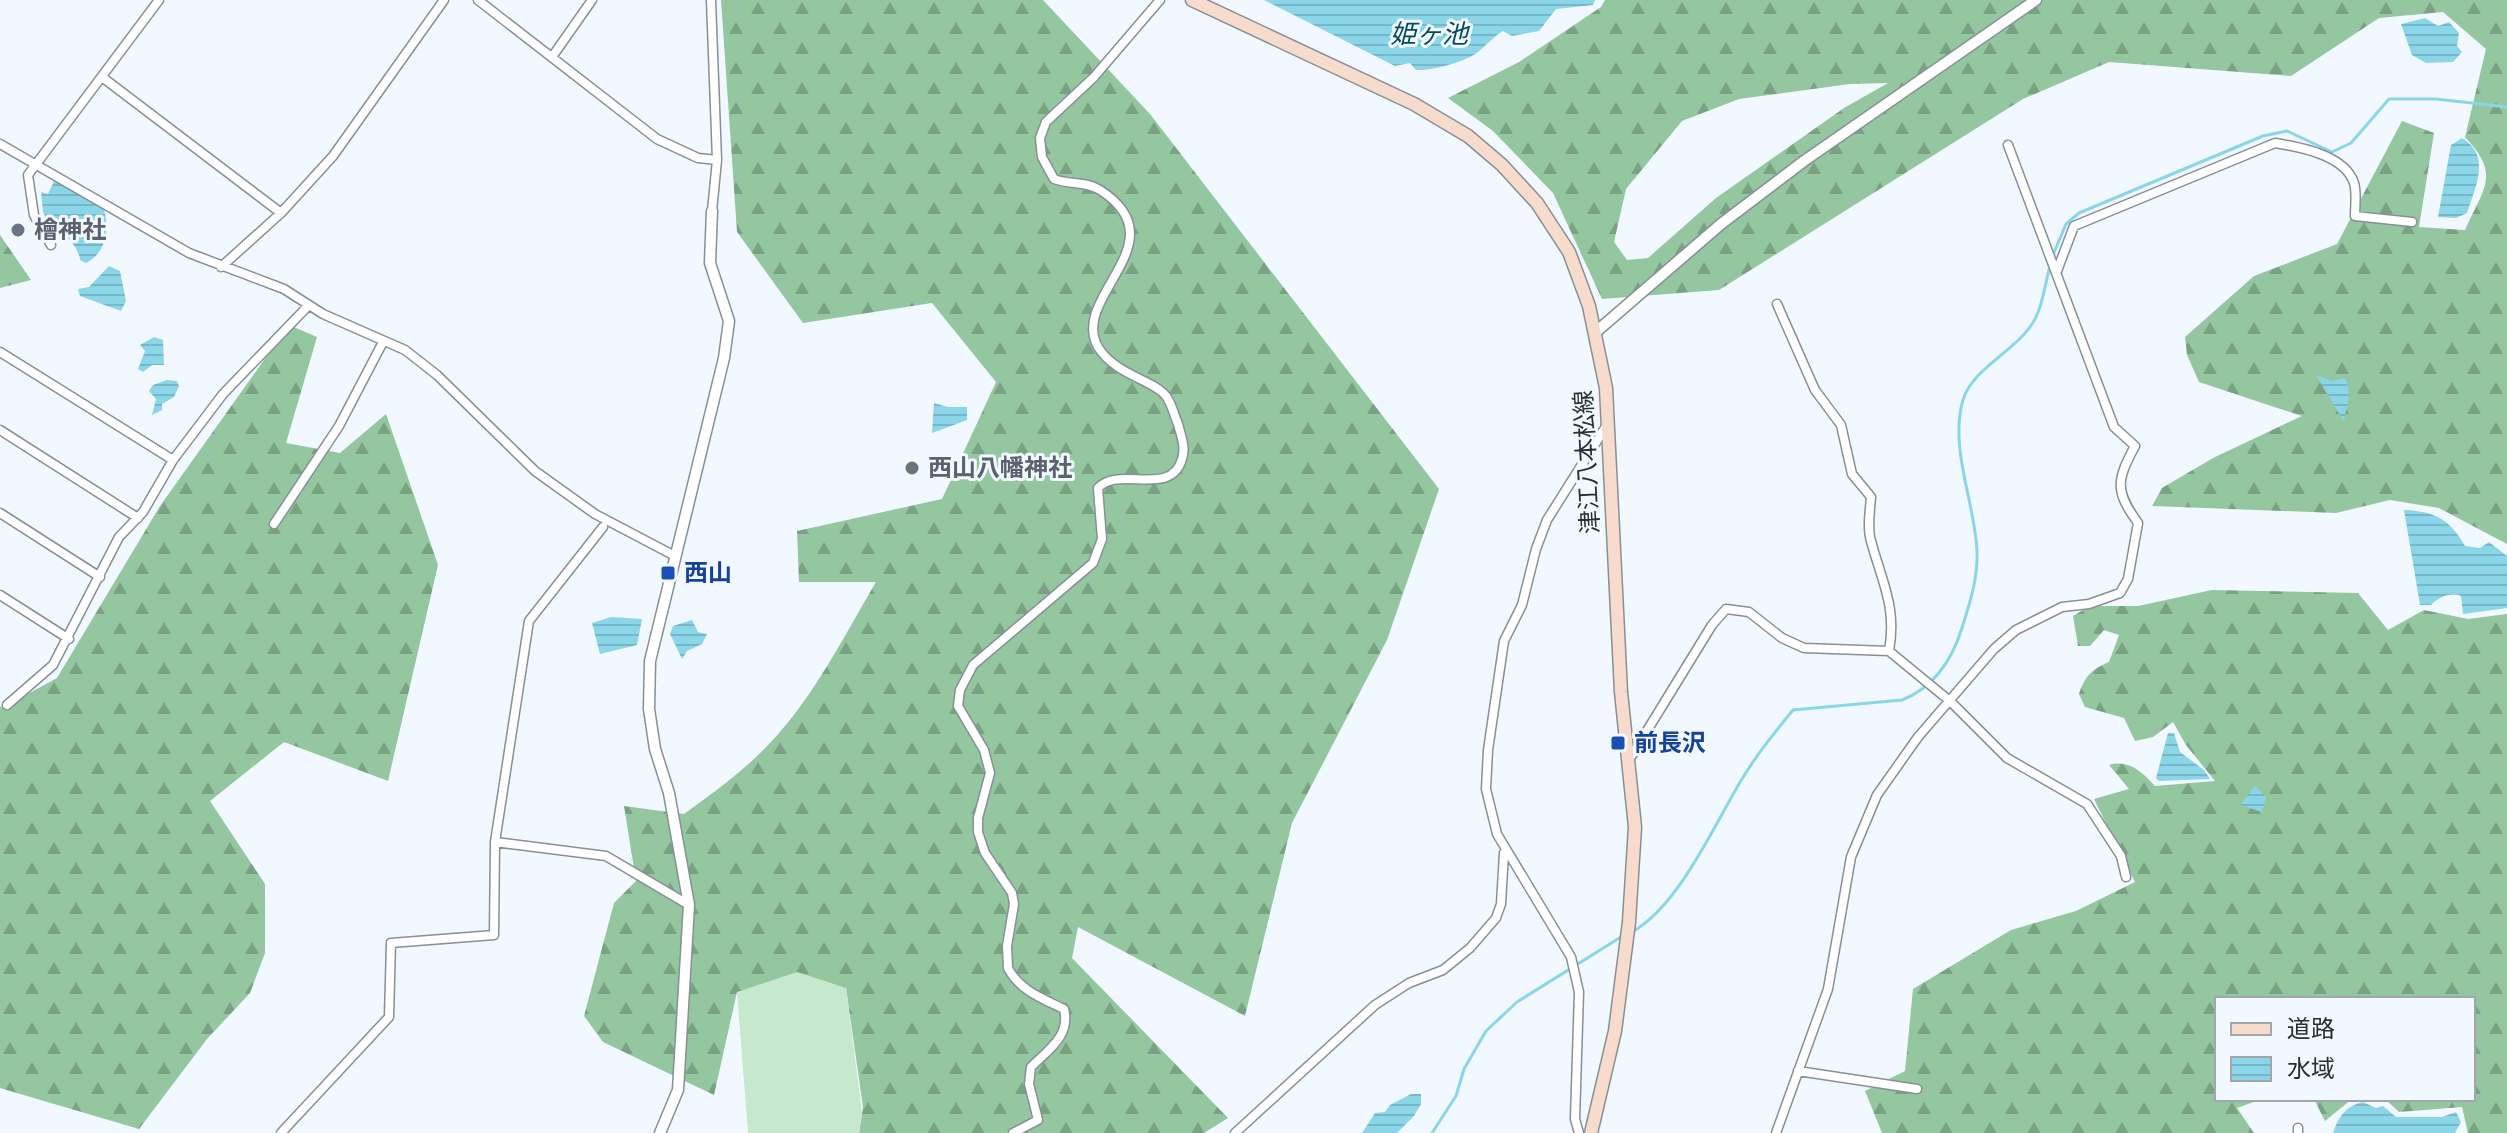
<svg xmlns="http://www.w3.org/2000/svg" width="2507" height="1133" font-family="Overpass,'Noto Sans JP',sans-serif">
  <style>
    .forest { fill: url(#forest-firs); fill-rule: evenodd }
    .pitch { fill: #c6e9cd }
    .water { fill: url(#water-rules) }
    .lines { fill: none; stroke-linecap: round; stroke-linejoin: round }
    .stream { stroke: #8bd5e9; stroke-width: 3 }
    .minor-casing { stroke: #888f97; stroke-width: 11 }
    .tertiary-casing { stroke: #888f97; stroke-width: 13 }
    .secondary-casing { stroke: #888f97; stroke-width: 15 }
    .minor { stroke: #fff; stroke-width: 8 }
    .tertiary { stroke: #fff; stroke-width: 10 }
    .secondary { stroke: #f7dcce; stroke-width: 12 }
    .worship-dot { fill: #6b7280; stroke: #f2f8ff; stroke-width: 3 }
    .transit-dot { fill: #1a4fb4; stroke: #f2f8ff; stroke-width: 3 }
    .labels { text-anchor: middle; stroke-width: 6; stroke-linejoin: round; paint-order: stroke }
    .worship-label { font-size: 24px; font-weight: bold; fill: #5b616d; stroke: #f2f8ff; text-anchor: start }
    .street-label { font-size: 24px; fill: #2c2e32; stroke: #f2f8ff }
    .transit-label { font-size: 24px; font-weight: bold; fill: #164399; stroke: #f2f8ff; text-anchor: start }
    .water-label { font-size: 26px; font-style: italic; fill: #054a58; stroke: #f2f8ff }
  </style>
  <defs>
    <pattern id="forest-firs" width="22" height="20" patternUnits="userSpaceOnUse" patternTransform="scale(2)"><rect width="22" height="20" fill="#94c79f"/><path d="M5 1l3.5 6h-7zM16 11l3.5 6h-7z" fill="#79a282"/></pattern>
    <pattern id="water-rules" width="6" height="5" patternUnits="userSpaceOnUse" patternTransform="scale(2)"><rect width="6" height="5" fill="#8bd5e9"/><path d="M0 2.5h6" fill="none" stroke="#78b7c8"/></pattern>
  </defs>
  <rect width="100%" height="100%" fill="#f2f8ff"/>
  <path class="forest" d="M721,0H1043L1150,114L1439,489L1387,640L1292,823L1245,1016L1078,927L1072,958L1228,1118L1204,1133H859L863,1107L846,988L737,992L714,1095L603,1042L584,1016L614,903L636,881L624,806L684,814C714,792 744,771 770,743C814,697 844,636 876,582H799L797,531L942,499L996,382L932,303L803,323L737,232Z
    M1605,0H2507V544L2439,508L2390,500L2336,513L2152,506L2162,488L2213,458L2302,416L2199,382L2187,355L2185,337L2254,276L2337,244L2402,121L2434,133L2419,227L2465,230C2484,187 2501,175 2465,137L2486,49L2443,12L2379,18L2291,76L2109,62L2023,99L1719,290L1602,299L1553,193L1493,131L1448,98L1519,62L1601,7ZM1888,83L1844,108L1716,198L1648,258L1627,260L1614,242L1626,189L1682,121L1739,99L1850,84Z
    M0,235L31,280L0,288Z
    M289,325L317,337L286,443L340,453L386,414L438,565L388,781L284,742L210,801L265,884V953L250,993L207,1039L139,1129L0,1088V706L2,708L57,678L160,506Z
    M2212,590L2358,593L2388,630L2424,610L2468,619L2507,614V1133H2468L2462,1107L2399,1112L2387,1101L2366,1099H2473V999H2217V1099H2262L2237,1108L2254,1133H1882L1865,1091L1905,1071L1913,989L2011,930L2076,911L2135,882L2094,799L2129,789L2109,765C2129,759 2142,772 2155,786L2215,781L2186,745L2173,722L2153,737L2135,741L2124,718L2085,707L2079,694C2085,676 2092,669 2109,662L2119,635L2104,630L2090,646H2078L2073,616L2090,606H2138Z
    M2314,1099H2352L2325,1121Z"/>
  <path class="pitch" d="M797,972L846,988L862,1112L859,1133H748L737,992Z"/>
  <path class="water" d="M1264,0H1595L1593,5L1556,9L1539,31L1512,36L1503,31C1493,37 1487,45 1478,52C1465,62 1432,71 1416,70L1410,63L1395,66Z
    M2425,18L2438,26L2449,22L2459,33L2457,46L2462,52L2453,62L2426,63L2412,55L2401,24Z
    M2462,138C2492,156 2475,187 2467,213L2456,218L2438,217L2451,145Z
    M54,181L102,205C111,225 107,253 86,263L80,260C80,252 70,238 62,233L57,238L43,212L41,192L48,194Z
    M109,266L120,271L126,301L121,311L80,296L78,289L89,287Z
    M154,337L163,340L164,365H152L143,372L138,369L145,351L140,345Z
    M2316,375L2331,381L2345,378C2353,394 2346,406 2344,422Z
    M167,380L177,381L179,386L174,397L162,404V410L152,415L156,399L149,391L153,385Z
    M934,403L948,407H967V420L932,433Z
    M2404,510C2434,511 2450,519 2465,546L2480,548L2489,542L2507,556V608L2463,614L2461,596C2449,592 2439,597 2431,605H2420Z
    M611,617L642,619L637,645L600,654L592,623Z
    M692,620L698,632L707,634L702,644L687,651L682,659L670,634L673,626Z
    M2168,733H2174L2180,752L2204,770L2210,779L2159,781L2156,778Z
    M2255,786L2266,797L2262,812L2240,805Z
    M1411,1094H1421V1104L1414,1116L1397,1133H1362L1375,1113L1385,1112L1390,1105Z
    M2363,1102L2376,1108L2383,1106L2396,1117H2442L2456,1112L2461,1122L2455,1133H2333C2339,1116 2346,1106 2363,1102Z"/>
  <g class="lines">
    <path class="stream" d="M2053,255L2066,224L2079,213L2263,136L2287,131L2332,152L2351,143L2389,99H2436L2507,107
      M1632,932C1679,906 1714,825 1742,779C1757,754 1775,732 1793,710L1902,700C1935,687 1952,660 1962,628C1970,602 1978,579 1977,551C1975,503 1949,448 1963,400C1972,369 2015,351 2032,324C2042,310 2045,284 2050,266
      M1432,1133L1456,1096L1464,1069L1486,1031L1517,1002L1621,937"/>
    <g class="minor-casing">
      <path id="minor" d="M478,0L657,139L698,158L717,160
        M711,0L717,160L712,211
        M552,57L592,0
        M102,77L281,213
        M0,144L189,253L284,289L323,314L405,350L437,375L535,471L595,514L673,555
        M51,245L34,215L28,175L159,0
        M221,267L281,213L333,156L444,0
        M2057,271L2074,226L2275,143C2300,147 2345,155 2354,183C2357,192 2355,206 2355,216L2412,222
        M1777,304L1815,390L1841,425L1852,474L1871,497C1870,511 1867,528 1871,541C1882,582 1897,607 1889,651
        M0,352L173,460
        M0,430L138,518
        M0,513L100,577
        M274,524L339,426L383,342
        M0,595L69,639
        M7,705L53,665L119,537L143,512L173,460L223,394L308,306
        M1629,760L1712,625L1726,609L1749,612L1782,638L1804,648L1889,651L1951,702L2007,758L2087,804L2121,856L2126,877
        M495,842L606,856L689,905
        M1798,1071L1917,1089
        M2298,1128V1133
        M281,1133L389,1017L391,943L494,935L495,842L529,621L603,527
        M1013,1133L1038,1120L1029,1084L1031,1067C1048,1050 1071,1036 1064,1009C1043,999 1019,990 1008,968L1007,946L1014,904L1012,893L985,853L978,832V818L990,773L984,750L958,706L960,690L973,665L1093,563L1102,539L1098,488C1119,465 1171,498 1182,459C1186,447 1181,436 1178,424C1174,415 1172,404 1166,396C1154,380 1115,375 1098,347C1069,297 1181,242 1100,190C1086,181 1069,185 1054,179L1042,157L1040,138L1046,122L1094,77L1160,0
        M1235,1133L1375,1005L1409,983L1443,970L1470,948L1496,918L1501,904L1504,853
        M1579,1133L1575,1119L1579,992L1571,957L1497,834L1486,789L1488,750L1504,641L1522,605L1536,549L1547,520L1605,428
        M1776,1133L1828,989L1851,857L1877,795L1918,737L1994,649L2016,630L2062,607L2089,604L2120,593L2128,579L2138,523C2115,491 2116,481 2135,446L2114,427L2008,145"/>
    </g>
    <g class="tertiary-casing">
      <path id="tertiary" d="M1597,331L1721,224L1804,161L2036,0
        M660,1133L678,1090L689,905L669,793L655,749L649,709L650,661L724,358L729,321L710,263L712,211"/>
    </g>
    <g class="secondary-casing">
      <path id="secondary" d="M1192,0L1414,104L1468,136L1502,165L1537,203L1569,252L1589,306L1606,388L1621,692L1635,827L1629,922L1615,1031L1591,1133"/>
    </g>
    <use href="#minor" class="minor"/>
    <use href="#tertiary" class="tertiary"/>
    <use href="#secondary" class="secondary"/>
  </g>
  <g class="worship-dot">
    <circle cx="18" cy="230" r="8"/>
    <circle cx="912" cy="468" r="8"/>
  </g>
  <g class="transit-dot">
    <rect x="660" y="565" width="16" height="16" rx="4"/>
    <rect x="1610" y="735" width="16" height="16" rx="4"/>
  </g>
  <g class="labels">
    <g class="worship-label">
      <text x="34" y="238">檜神社</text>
      <text x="928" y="476">西山八幡神社</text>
    </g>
    <g class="street-label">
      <text transform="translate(1587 462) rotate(-93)" y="8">津江八本松線</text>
    </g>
    <g class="transit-label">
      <text x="684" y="581">西山</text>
      <text x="1634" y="751">前長沢</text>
    </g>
    <g class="water-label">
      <text x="1429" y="43">姫ヶ池</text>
    </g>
  </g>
  <rect x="2215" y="997" width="260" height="104" fill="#f2f8ff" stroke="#a3a7ad" stroke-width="2"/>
  <rect x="2231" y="1023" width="40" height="12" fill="#f7dcce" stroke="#a3a7ad" stroke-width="2"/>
  <text x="2287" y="1037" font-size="24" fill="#2c2e32">道路</text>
  <rect x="2231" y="1057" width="40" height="24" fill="url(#water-rules)" stroke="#a3a7ad" stroke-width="2"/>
  <text x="2287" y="1077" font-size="24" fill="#2c2e32">水域</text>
</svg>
